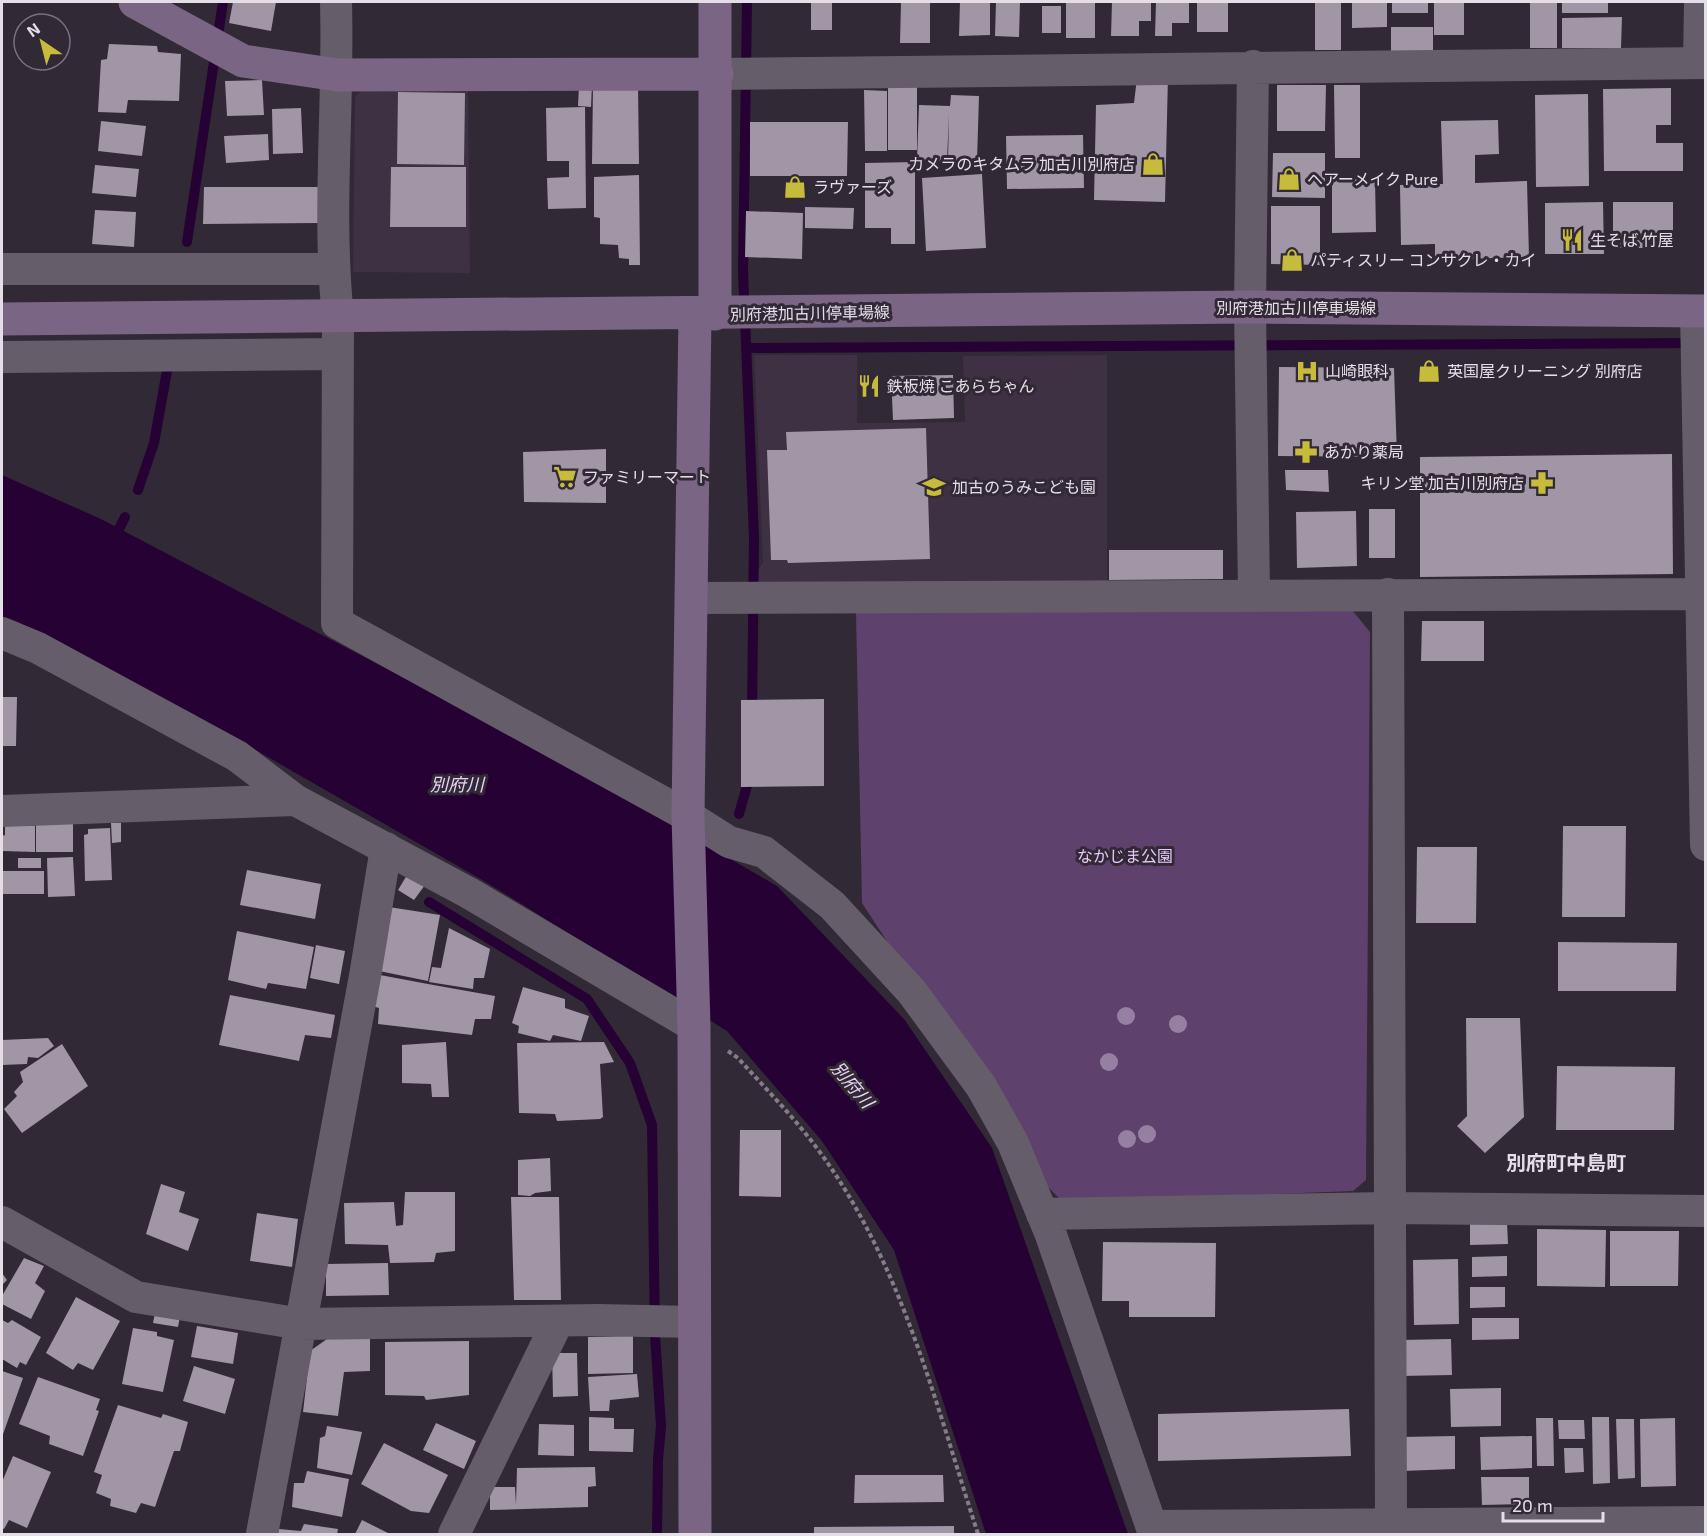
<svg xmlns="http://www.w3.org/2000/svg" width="1707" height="1536" font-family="'Exo 2','Noto Sans JP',sans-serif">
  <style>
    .built { fill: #3d3143 }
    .green { fill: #5e416d }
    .water { fill: #250233 }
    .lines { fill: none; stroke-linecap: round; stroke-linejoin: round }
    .stream { stroke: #250233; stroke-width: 10 }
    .building { fill: #a096a6 }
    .path { stroke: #847d88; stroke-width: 4; stroke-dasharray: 4.5 3; stroke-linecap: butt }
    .street { stroke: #665d6b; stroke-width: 32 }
    .secondary { stroke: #7a6585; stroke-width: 33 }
    .tree { fill: #9580a1 }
    .labels { text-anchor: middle; stroke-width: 6; stroke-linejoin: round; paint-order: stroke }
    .poi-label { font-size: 16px; fill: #e4dee7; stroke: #312936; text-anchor: start }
    .street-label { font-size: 16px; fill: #e4dee7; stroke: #312936 }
    .park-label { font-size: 16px; fill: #e7c7f8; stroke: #312936 }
    .water-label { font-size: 18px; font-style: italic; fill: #e8d3f4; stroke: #312936 }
    .quarter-label { font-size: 20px; font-weight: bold; fill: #e4dee7; stroke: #312936 }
  </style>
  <rect width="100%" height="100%" fill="#312936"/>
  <path class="built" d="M369,82L468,86L470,273L353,272L355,97Z
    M754,355H857V423L965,422L963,356L1107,355V581L750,585L763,562Z"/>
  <path class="green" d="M1352,610L1370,632L1366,1180L1353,1191L1063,1202L1046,1185L862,903L856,613Z"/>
  <path class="water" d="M2,475L101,519L556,758L777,886L904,1019L992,1148L1128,1534H986L894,1250L822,1141L727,1031L484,881L191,713L2,622Z"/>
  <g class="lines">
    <path class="stream" d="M747,2L743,271L754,537L752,712
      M187,242L223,2
      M747,348L1695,343
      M138,490L154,443L167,371
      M113,541L125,517
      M739,814L750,775
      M429,902L587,999L630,1063L652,1125L655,1335L661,1426L658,1460L657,1534"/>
  </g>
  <path class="building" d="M233,2H276L271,31L229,23Z
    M811,2H832V30H811Z
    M901,2H930V43H900Z
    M960,2H990V35L959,36Z
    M996,2H1020L1019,37L995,36Z
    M1066,2H1095V38H1066Z
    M1112,2H1151V21H1139V36H1111Z
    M1156,2H1189V23H1172V36H1155Z
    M1197,2H1228V32H1197Z
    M1315,2H1341V50H1315Z
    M1352,2H1387V27L1352,28Z
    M1392,2H1428V13H1392Z
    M1434,2H1464V35H1434Z
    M1530,2H1557V48H1530Z
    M1562,2H1608V13H1562Z
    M1042,6H1061V33H1042Z
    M1622,17L1621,48H1562V18Z
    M1391,27H1433V54L1391,55Z
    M109,44L157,46L158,52L181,54L179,101L128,100L126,113L98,112L101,60L107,59Z
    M1168,76L1165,202L1094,200L1096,105L1134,103L1137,78Z
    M262,80L264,115L227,116L225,81Z
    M579,85H592L591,107L578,106Z
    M593,85H638L639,164H592Z
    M1277,85H1326L1325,131H1277Z
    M1334,85H1360V158H1335Z
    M888,87H917V150H888Z
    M1671,88V125H1656V143H1683V171H1604L1603,89Z
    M864,90L887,91V151H865Z
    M398,92L465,93L464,165L397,164Z
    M1588,94L1589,186L1536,187L1535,95Z
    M951,95L979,96L977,161H948L949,114L947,161L917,160L919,105L950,106Z
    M585,107L586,208L548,209L547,178L569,177V161H547L546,108Z
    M301,108L303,153L273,154L272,109Z
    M1498,120L1499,154L1475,155V183L1527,181L1529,257L1435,260V244L1401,245L1400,185L1443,184L1441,121Z
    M101,121L146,126L142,156L98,151Z
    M750,122H848L847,176H750Z
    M268,134L269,160L226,163L224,136Z
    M1083,135L1084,188L1007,189L1006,136Z
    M1273,153H1325V198L1272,197Z
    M915,162V244H891V228H865V163Z
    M95,165L139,169L136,197L92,193Z
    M391,167H466V227H390Z
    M982,174L986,248L926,251L922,178Z
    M639,175L640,265H629V259L619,258L618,245L600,244V218L594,217V177Z
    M1375,179L1376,232L1332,233V180Z
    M204,187H320V223L203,224Z
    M1603,202L1604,254H1545V203Z
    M1613,202H1673V248H1613Z
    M1271,206H1320V265L1271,264Z
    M805,207L854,208L853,229L805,228Z
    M95,210L136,212L134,247L92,244Z
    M746,211L803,213L802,259L745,257Z
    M1279,367L1394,368L1397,457L1278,456Z
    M953,375L954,418L893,420L891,376Z
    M926,428L930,559L788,563L787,560H771L767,450H787L786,432Z
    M606,449V503L524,502L523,452Z
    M1672,454L1673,574L1420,577V457Z
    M1285,470H1328L1329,492L1286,490Z
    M1369,509H1395V558H1369Z
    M1356,511L1357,566L1297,568L1296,512Z
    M1109,550H1223V579L1109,580Z
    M1422,621H1484V661H1421Z
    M2,697H17L16,746H2Z
    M824,699V786L741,787V700Z
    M111,823H121V842L112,843Z
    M36,824H73V852H36Z
    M5,825L35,826V852L2,851V836L5,835Z
    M1563,826H1626L1625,917H1562Z
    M110,828L112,880L85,881L84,835L88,834V829Z
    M1417,847H1477L1476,923H1416Z
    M73,857L75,896L48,897L47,858Z
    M18,858H41V868H18Z
    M247,870L321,884L315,919L240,905Z
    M2,871H44V894H2Z
    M407,875L425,885L414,900L398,890Z
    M389,907L440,915L428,981L379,971Z
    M449,928L490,949L484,978H474L473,989L429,982L432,967L441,968Z
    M237,931L314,947L306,989L268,983L266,989L228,980Z
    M1558,942L1677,943L1676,991H1558Z
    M316,945L345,951L339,984L310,978Z
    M380,975L428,984V986V984L495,996L491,1019H475L472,1035L378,1024L379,1008L372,1006Z
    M523,987L565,999V1008L589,1016L581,1041L553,1035L550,1041L518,1033L519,1026L512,1023Z
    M230,995L335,1015L331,1038L305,1035L299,1061L219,1045Z
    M1466,1018H1520L1524,1117L1485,1153L1457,1126L1467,1116Z
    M48,1038L54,1046L38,1058L28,1057L27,1064L2,1065V1040Z
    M446,1042L449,1097H432L431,1084L402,1083V1045Z
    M604,1042L614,1062L600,1064L603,1117L600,1119L557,1121L555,1114L519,1113L517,1043Z
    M62,1044L88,1086L22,1133L4,1109L17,1096L14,1092L23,1082L20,1072Z
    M1557,1066L1675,1067L1674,1130H1556Z
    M740,1130H781V1197L739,1196Z
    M550,1158L551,1191L535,1193L530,1196L518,1195V1160Z
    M161,1184L185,1192L179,1212L199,1219L188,1251L146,1234Z
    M405,1192H455V1251L436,1253L434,1262L390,1263L388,1245L345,1244L344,1203L394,1202L396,1226L403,1225Z
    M511,1197H559L561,1300H514Z
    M257,1213L298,1219L292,1267L250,1261Z
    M1507,1222L1508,1244L1470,1245V1223Z
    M1537,1229L1606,1230L1605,1287L1537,1286Z
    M1610,1231H1679L1678,1286H1610Z
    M1103,1242L1216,1243L1215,1317H1129V1301H1102Z
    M1507,1256V1276L1472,1277V1257Z
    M24,1258L44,1266L35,1283L45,1291L31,1319L2,1304V1296Z
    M1458,1259L1459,1324L1414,1325L1413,1260Z
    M388,1263L389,1295L326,1296V1264Z
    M2,1273L7,1280L2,1285Z
    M1470,1287H1505V1307L1470,1308Z
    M76,1297L120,1321L93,1370L78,1363L73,1370L46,1353Z
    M155,1313L180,1316L178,1327L153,1323Z
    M1472,1318H1519V1339L1472,1340Z
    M2,1320L8,1323L12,1320L41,1337L26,1365L20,1362L17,1368L2,1359Z
    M197,1326L238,1333L233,1364L191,1357Z
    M133,1328L157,1332V1336L174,1340L163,1392L122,1384Z
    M633,1336V1373L588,1374V1337Z
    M370,1338V1371L344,1372L338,1416L303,1412L310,1351L327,1339Z
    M1451,1339L1452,1375L1401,1376V1340Z
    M469,1341V1395L426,1400L424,1396L385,1395V1342Z
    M552,1353H577L578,1396L553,1397Z
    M194,1366L235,1379L225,1414L183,1401Z
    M2,1371L23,1378L2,1437Z
    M637,1374L639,1397L610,1400L609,1411H590L588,1377Z
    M38,1377L100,1399L96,1410L99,1411L83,1456L49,1444L50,1436L19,1424Z
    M1501,1388V1426L1451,1427L1450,1389Z
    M118,1405L161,1418L163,1414L188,1422L180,1451H174L155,1507L141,1503L136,1513L110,1506L111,1499L96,1493L102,1475L94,1472Z
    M1349,1409L1351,1456L1158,1461V1414Z
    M589,1417L614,1418V1429H634L633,1452L589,1451Z
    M1592,1417H1609L1610,1483L1593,1484Z
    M1536,1418H1553L1554,1466H1537Z
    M1675,1418L1676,1486L1641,1487L1640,1419Z
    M1616,1419H1634L1635,1478L1618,1479Z
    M1558,1420H1584L1585,1439H1559Z
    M436,1423L476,1441L464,1469L423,1450Z
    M539,1424L574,1425V1456L538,1455Z
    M327,1426L362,1432L352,1475L317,1468L320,1438L325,1436Z
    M1455,1436V1469L1402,1471L1401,1437Z
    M1532,1436V1468L1481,1470L1480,1437Z
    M384,1443L448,1475L429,1513L411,1511L361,1484Z
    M1564,1448H1583L1584,1472L1565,1473Z
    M13,1456L51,1472L27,1528L9,1520L4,1529L2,1528V1482Z
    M595,1467L596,1486L588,1487V1507L490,1510V1487H515L516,1505L517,1468Z
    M307,1471L349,1479L342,1517L292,1507L294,1483H304Z
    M855,1475H943L944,1502L854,1503Z
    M1481,1477H1529V1504L1482,1505Z
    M362,1520L388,1533L387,1534H355Z
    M304,1524L338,1529L337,1534H278L279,1529L301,1531Z
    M954,1526V1534H814V1527Z"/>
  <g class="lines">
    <path class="path" d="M728,1051L738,1058C763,1086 790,1113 813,1143C900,1256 935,1402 978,1534"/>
    <path class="street" d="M336,2C339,106 327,213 338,317L337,623L688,816L729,842L764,852L832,905L912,992L981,1086L1013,1143L1051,1235L1154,1534
      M1699,63L1700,2
      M1253,66L1250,307L1254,594
      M717,74L1706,63
      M2,269H333
      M1696,311L1706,845
      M2,357L338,354
      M1388,594L1391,1524
      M691,598L1701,594
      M2,633L38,648L237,756L295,800L469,893L694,1026
      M2,811L295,800
      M1042,1214L1389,1208L1706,1211
      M2,1222L136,1297L301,1324L598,1320L694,1322
      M1152,1526L1706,1522
      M262,1534L365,976L386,848
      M454,1534L558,1321"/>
    <path class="secondary" d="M135,2L243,61L338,75L717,74
      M715,2V314
      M695,314L688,816L694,1026L695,1534
      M2,319L1250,307L1706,311"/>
  </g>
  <g class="tree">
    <circle cx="1126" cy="1016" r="9"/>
    <circle cx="1178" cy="1024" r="9"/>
    <circle cx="1109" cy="1062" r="9"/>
    <circle cx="1147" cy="1134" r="9"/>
    <circle cx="1127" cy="1139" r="9"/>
  </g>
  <defs>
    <g id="shop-bare" transform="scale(1.8)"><path d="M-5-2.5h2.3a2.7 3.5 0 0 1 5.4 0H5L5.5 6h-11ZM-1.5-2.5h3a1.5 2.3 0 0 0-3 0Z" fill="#c7bb3b" stroke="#312936" stroke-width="2.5" paint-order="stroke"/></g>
    <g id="restaurant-bare" transform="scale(1.8)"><path d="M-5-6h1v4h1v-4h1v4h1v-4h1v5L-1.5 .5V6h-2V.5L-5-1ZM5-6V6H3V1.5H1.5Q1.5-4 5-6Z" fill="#c7bb3b" stroke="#312936" stroke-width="2.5" paint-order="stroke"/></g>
    <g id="hospital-bare" transform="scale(1.8)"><path d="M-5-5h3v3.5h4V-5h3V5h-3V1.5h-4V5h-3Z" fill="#c7bb3b" stroke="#312936" stroke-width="2.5" paint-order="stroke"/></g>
    <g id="pharmacy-bare" transform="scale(1.8)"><path d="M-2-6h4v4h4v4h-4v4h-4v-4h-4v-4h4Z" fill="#c7bb3b" stroke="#312936" stroke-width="2.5" paint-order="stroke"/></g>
    <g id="supermarket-bare" transform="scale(1.8)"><path d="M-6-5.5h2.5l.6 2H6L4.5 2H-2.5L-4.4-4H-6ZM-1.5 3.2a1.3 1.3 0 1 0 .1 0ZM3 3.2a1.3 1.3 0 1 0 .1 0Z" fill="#c7bb3b" stroke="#312936" stroke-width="2.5" paint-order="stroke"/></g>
    <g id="school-bare" transform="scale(1.8)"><path d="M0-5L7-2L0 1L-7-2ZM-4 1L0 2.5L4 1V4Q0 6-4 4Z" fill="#c7bb3b" stroke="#312936" stroke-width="2.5" paint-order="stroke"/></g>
  </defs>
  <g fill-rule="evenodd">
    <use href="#shop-bare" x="1153" y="164"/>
    <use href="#shop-bare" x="1289" y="179"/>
    <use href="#shop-bare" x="795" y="187"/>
    <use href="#restaurant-bare" x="1572" y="240"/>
    <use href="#shop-bare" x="1292" y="260"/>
    <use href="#hospital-bare" x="1307" y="371"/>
    <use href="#shop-bare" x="1429" y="371"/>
    <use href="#restaurant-bare" x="869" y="386"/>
    <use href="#pharmacy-bare" x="1306" y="452"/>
    <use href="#supermarket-bare" x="565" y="477"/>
    <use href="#pharmacy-bare" x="1542" y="483"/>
    <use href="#school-bare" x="934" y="487"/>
  </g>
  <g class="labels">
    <g class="poi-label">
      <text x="1135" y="170" text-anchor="end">カメラのキタムラ 加古川別府店</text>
      <text x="1307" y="185">ヘアーメイク Pure</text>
      <text x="813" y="193">ラヴァーズ</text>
      <text x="1590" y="246">生そば 竹屋</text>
      <text x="1310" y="266">パティスリー コンサクレ・カイ</text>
      <text x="1325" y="377">山崎眼科</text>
      <text x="1447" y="377">英国屋クリーニング 別府店</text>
      <text x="887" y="392">鉄板焼 こあらちゃん</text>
      <text x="1324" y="458">あかり薬局</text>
      <text x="583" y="483">ファミリーマート</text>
      <text x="1524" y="489" text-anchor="end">キリン堂 加古川別府店</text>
      <text x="952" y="493">加古のうみこども園</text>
    </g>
    <g class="street-label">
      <text x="1296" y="314">別府港加古川停車場線</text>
      <text transform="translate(810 313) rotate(-1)" y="6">別府港加古川停車場線</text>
    </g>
    <g class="park-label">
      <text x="1125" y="862">なかじま公園</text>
    </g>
    <g class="water-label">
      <text x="457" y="791">別府川</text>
      <text transform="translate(852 1085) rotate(50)" y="6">別府川</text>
    </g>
    <g class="quarter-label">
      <text x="1566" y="1170">別府町中島町</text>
    </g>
  </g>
  <rect width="1707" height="1536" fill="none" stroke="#e4dee7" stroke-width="6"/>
  <g transform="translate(42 42) rotate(325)"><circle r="28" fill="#312936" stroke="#79717d" stroke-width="1.5"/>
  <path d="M0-4.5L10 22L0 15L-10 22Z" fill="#c7bb3b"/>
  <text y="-9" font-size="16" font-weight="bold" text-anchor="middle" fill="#e4dee7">N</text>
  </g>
  <path d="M1503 1512v9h100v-9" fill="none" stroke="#e4dee7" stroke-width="3"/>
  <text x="1512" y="1512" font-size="18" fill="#e4dee7" stroke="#312936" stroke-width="4.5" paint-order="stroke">20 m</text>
</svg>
